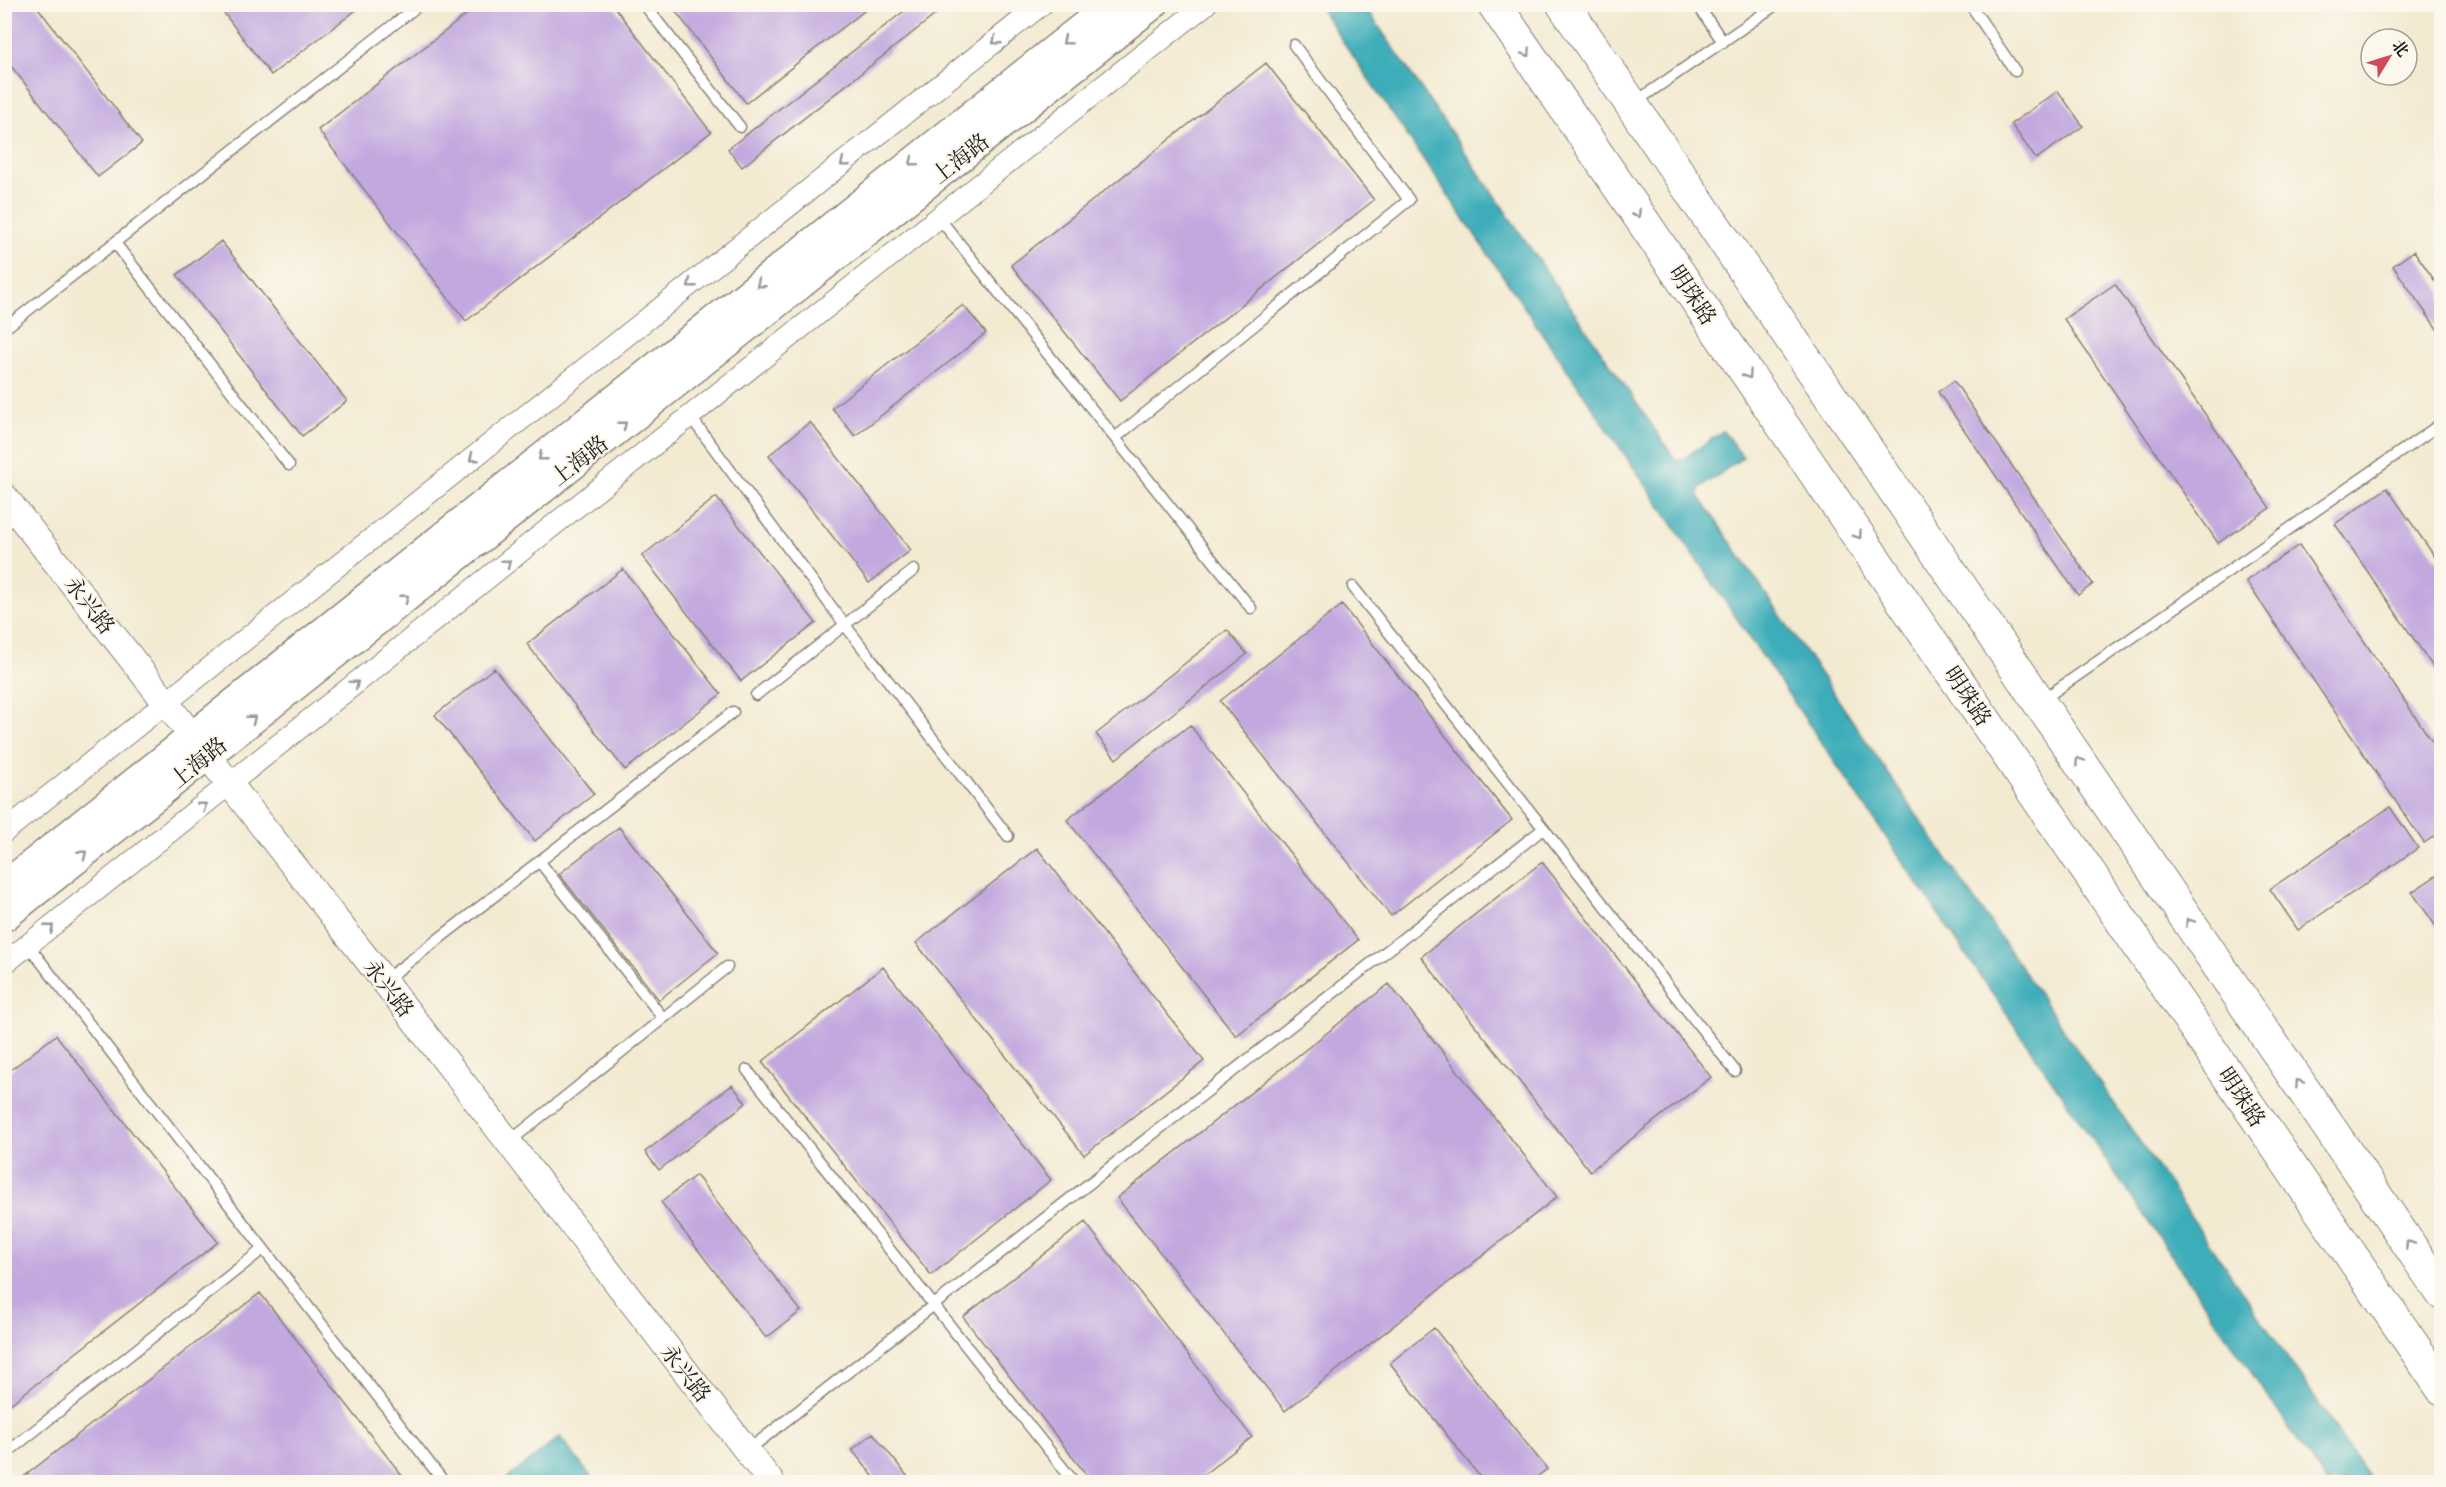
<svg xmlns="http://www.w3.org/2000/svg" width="2446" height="1487" font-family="'IM FELL Great Primer','Noto Serif SC',serif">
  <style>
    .water { fill: #3dadb9; stroke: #2c646a; stroke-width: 1.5 }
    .building { fill: #c2a8df }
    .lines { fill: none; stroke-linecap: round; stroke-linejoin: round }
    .service-casing { stroke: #888377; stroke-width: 13 }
    .minor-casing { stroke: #888377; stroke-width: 23 }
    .tertiary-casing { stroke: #888377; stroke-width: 28 }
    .secondary-casing { stroke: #888377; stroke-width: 31 }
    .primary-casing { stroke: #888377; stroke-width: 35 }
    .service { stroke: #fff; stroke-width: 10 }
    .minor { stroke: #fff; stroke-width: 21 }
    .tertiary { stroke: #fff; stroke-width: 26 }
    .secondary { stroke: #fff; stroke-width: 28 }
    .primary { stroke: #fff; stroke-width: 33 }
    .oneway { stroke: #999 }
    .labels { text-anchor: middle; stroke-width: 4.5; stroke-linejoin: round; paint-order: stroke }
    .street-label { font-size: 22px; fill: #1c1c1c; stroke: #fbf7ec }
  </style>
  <rect width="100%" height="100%" fill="#fbf7ec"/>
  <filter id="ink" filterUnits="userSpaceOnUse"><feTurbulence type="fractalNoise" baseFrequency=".0167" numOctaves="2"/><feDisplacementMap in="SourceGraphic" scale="12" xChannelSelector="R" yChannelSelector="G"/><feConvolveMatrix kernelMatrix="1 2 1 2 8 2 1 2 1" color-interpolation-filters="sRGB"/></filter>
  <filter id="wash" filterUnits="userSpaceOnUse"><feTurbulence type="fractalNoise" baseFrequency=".008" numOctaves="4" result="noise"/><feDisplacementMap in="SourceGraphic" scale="24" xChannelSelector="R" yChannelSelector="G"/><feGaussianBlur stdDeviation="1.35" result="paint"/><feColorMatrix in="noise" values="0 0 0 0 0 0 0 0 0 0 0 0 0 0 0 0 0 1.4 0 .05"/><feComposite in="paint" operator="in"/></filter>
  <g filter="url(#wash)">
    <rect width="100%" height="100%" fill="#f3ead2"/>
    <path class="water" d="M1318,5H1364L1675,459L1680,461L1723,431L1743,457L1699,489V496L2372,1482H2326Z
      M560,1437L595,1482H503Z"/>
    <g id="blocks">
      <path class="building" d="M4,4H35L142,143L98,177L4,57Z
        M217,4H364L271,75Z
        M480,4H612L711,132L466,321L318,130Z
        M670,4H873L746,103Z
        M913,4H949L742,167L728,149Z
        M1266,63L1374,200L1120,401L1011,265Z
        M2058,91L2083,126L2036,159L2011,124Z
        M221,241L347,401L302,436L177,275Z
        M2414,251L2442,291V336L2393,266Z
        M2115,284L2270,508L2218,543L2064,319Z
        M963,305L986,333L855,436L832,408Z
        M1954,381L2093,584L2078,595L1938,392Z
        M810,422L911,550L869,583L769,455Z
        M2387,488L2442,567V680L2335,524Z
        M716,497L816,623L741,681L642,556Z
        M2299,545L2442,756V831L2424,843L2246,581Z
        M623,569L721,694L625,770L527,644Z
        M1342,605L1512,820L1391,916L1220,701Z
        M1227,630L1247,654L1116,759L1096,734Z
        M494,668L594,794L535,841L435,715Z
        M1190,725L1358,940L1236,1036L1067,820Z
        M2390,807L2418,848L2298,930L2270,889Z
        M619,827L718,953L659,1000L559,874Z
        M1037,848L1204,1061L1084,1155L916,943Z
        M1542,862L1711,1077L1590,1171L1421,957Z
        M2442,872V935L2412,892Z
        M883,967L1051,1180L931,1275L762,1062Z
        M1389,984L1557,1197L1285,1411L1117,1198Z
        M56,1035L218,1242L4,1409V1075Z
        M732,1085L746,1103L659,1170L645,1152Z
        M696,1175L801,1311L766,1338L661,1202Z
        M1085,1222L1252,1437L1194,1482H1092L963,1317Z
        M260,1293L407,1482H17Z
        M1434,1328L1547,1469L1530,1482H1484L1390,1363Z
        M873,1433L912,1482H878L852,1450Z"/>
    </g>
  </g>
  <g filter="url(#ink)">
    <use href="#blocks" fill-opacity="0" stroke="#888377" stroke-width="1.5"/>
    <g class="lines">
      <g class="service-casing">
        <path id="service" d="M644,4L740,127
          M1697,4L1723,42
          M1970,4L2015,71
          M1634,103L1777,4
          M939,218L1251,608
          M115,243L289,465
          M4,329L420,4
          M690,416L845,625L1008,836
          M1115,438L1409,200L1294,45
          M1353,587L1735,1071
          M756,695L914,570
          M2042,700L2442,423
          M539,861L663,1018
          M28,945L444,1482
          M384,981L733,712
          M747,1070L1074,1482
          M509,1142L727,967
          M747,1451L1543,829
          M4,1455L263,1249"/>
      </g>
      <g class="minor-casing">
        <path id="minor" d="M4,832L1042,4
          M4,964L1206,4"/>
      </g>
      <g class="tertiary-casing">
        <path id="tertiary" d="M4,496L384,981L771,1482"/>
      </g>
      <g class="secondary-casing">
        <path id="secondary" d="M4,886L1111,4
          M4,917L1154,4"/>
      </g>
      <g class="primary-casing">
        <path id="primary" d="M1494,4L2442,1388
          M1563,4L2442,1293"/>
      </g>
      <use href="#service" class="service"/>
      <use href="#minor" class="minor"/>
      <use href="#tertiary" class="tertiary"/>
      <use href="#secondary" class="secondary"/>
      <use href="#primary" class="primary"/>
    </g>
    <defs><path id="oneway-chevron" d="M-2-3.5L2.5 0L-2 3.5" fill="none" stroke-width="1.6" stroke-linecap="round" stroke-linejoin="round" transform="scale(1.5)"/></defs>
    <g class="oneway">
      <use href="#oneway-chevron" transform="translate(996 41) rotate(141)"/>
      <use href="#oneway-chevron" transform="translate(1066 41) rotate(141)"/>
      <use href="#oneway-chevron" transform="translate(1527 53) rotate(56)"/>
      <use href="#oneway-chevron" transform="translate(913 162) rotate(141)"/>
      <use href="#oneway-chevron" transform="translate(844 163) rotate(141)"/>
      <use href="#oneway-chevron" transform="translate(1637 214) rotate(56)"/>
      <use href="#oneway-chevron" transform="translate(691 284) rotate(141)"/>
      <use href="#oneway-chevron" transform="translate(760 284) rotate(141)"/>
      <use href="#oneway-chevron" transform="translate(1748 375) rotate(56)"/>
      <use href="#oneway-chevron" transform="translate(623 425) rotate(-38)"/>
      <use href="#oneway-chevron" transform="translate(542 457) rotate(141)"/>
      <use href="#oneway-chevron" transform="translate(473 458) rotate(141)"/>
      <use href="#oneway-chevron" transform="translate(1858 535) rotate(56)"/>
      <use href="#oneway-chevron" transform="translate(507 563) rotate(-39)"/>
      <use href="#oneway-chevron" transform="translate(405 598) rotate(-38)"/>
      <use href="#oneway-chevron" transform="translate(355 684) rotate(-39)"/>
      <use href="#oneway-chevron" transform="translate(252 719) rotate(-38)"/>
      <use href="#oneway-chevron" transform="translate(2079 761) rotate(-124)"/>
      <use href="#oneway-chevron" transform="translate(203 806) rotate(-39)"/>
      <use href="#oneway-chevron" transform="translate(83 854) rotate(-39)"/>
      <use href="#oneway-chevron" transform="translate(2189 922) rotate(-124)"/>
      <use href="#oneway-chevron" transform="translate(50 928) rotate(-39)"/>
      <use href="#oneway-chevron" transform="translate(2299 1083) rotate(-124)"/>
      <use href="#oneway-chevron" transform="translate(2409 1244) rotate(-124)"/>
    </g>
  </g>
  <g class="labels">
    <g class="street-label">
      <text transform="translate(960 158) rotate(-38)" y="8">上海路</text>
      <text transform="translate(1693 295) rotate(56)" y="8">明珠路</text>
      <text transform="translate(579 460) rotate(-38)" y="8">上海路</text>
      <text transform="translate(90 605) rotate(52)" y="8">永兴路</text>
      <text transform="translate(1968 696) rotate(56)" y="8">明珠路</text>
      <text transform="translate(198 762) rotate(-39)" y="8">上海路</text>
      <text transform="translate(389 988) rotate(52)" y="8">永兴路</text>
      <text transform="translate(2242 1097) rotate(56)" y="8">明珠路</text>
      <text transform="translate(686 1373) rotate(52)" y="8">永兴路</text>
    </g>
  </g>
  <rect width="2446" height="1487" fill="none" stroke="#fbf7ec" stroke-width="24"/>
  <g transform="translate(2389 57) rotate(52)"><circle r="28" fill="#fbf7ec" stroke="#a29f99" stroke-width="1.5"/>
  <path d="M0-4.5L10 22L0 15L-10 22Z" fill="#d1495b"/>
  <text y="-9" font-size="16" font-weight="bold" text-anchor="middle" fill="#1c1c1c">北</text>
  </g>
</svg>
